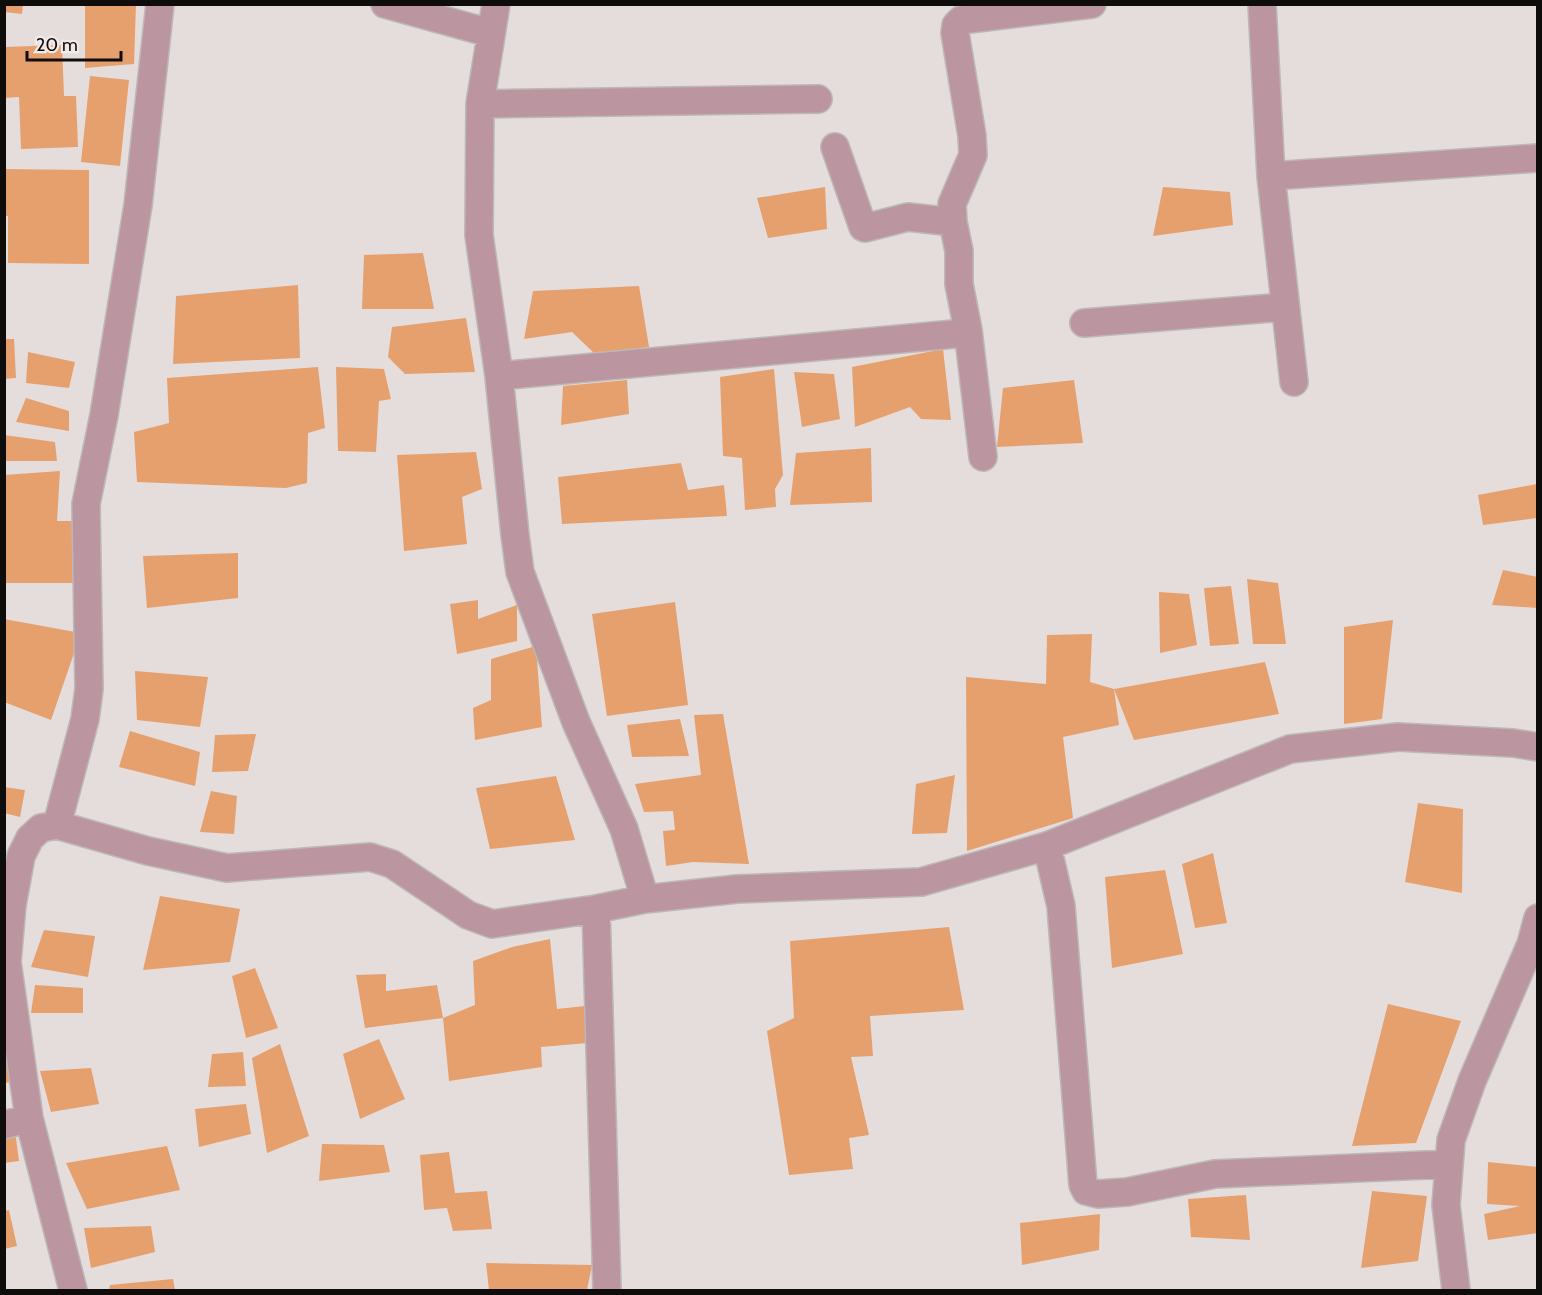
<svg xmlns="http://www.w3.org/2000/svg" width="1542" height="1295" font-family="Cabin,sans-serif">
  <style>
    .building { fill: #e6a06e }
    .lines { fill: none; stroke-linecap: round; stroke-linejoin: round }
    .street-casing { stroke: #beb7b7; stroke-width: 30 }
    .street { stroke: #bb95a0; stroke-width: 27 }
  </style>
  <rect width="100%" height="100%" fill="#e4dddc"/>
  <path class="building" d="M4,4H23L22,14L4,12Z
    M85,4H136L134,64L85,68Z
    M62,45L64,96H76L78,147L21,149L19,97L4,98V47Z
    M90,76L129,80L120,166L81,162Z
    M4,169L89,170V264L8,263V216H4Z
    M825,187L827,229L768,238L757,198Z
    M1163,187L1230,192L1233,225L1153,236Z
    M423,253L434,309H362L364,255Z
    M298,285L300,358L173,364L176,296Z
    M639,286L649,347L595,354L572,332L524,339L533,291Z
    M466,318L475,372L405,374L388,357L392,327Z
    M4,339H14L16,378L4,379Z
    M943,349L951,420L921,419L910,407L855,427L852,367Z
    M28,352L75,362L69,388L26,383Z
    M318,367L325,428L308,433L307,483L286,488L137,482L134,432L169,423L167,378Z
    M336,367L384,369L391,399L379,401L376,452L338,451Z
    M774,369L783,475L775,489L776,507L745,510L742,458L723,456L720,377Z
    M794,372L834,374L840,419L802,427Z
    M627,380L629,414L561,425L563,386Z
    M1074,380L1083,443L997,447L1003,388Z
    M26,398L69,411V431L16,422Z
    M4,435L55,442L57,461H4Z
    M871,448L872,502L790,505L796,453Z
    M476,452L482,489L462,497L467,544L404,551L397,455Z
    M681,463L688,490L724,485L727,516L562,524L558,477Z
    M60,471L57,521H80L83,583H4V475Z
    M1537,484V518L1483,525L1478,495Z
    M238,553V598L147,608L143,556Z
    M1503,570L1538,577V608L1492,605Z
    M1247,579L1278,583L1286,644H1253Z
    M1231,586L1239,644L1210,646L1204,588Z
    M1159,592L1189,594L1197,645L1160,653Z
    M478,600V619L517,605V641L457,654L450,604Z
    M675,602L688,705L607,716L592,614Z
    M4,619L81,633L51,720L4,702Z
    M1393,620L1382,719L1344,724V627Z
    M1092,634L1090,682L1114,689L1265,662L1279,714L1134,740L1114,689L1119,725L1063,737L1073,818L967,851L966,677L1046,684L1047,635Z
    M536,646L542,727L475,740L473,708L491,700V659Z
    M135,671L208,677L200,727L137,720Z
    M723,714L749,864L693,862L666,866L663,831L675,830L673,811L644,812L635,784L701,775L694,715Z
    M680,719L689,756L632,757L627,725Z
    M130,731L200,752L195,786L119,767Z
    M256,734L248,771L212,772L215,735Z
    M955,775L947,833L912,834L916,784Z
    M556,776L575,840L490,849L476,788Z
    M4,787L25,790L20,817L4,813Z
    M211,791L237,796L234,834L200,832Z
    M1418,803L1463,809L1462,893L1405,882Z
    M1213,853L1227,923L1195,928L1182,864Z
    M1165,870L1183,954L1112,968L1105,877Z
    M160,896L240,909L230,962L143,970Z
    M949,927L964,1010L870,1016L873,1056L851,1057L869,1135L849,1138L853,1169L789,1175L767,1031L794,1018L790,941Z
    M44,930L95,936L88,977L31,967Z
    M550,939L557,1009L585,1006L588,1043L541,1047L542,1067L449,1081L443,1018L475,1005L473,961L512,947Z
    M255,968L278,1028L246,1038L232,976Z
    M386,974V991L437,985L443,1018L365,1028L356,975Z
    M35,985L83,988V1013H31Z
    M1388,1004L1461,1021L1416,1143L1352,1146Z
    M379,1039L405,1099L360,1119L343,1054Z
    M280,1044L309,1136L267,1153L252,1058Z
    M4,1052L12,1082L4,1083Z
    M243,1052L246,1086L208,1087L212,1054Z
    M91,1068L99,1104L51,1112L40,1071Z
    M246,1104L251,1134L199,1147L195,1109Z
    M15,1131L19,1161L4,1163V1133Z
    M322,1144L384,1145L390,1172L319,1181Z
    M167,1146L180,1190L87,1209L66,1163Z
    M449,1152L455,1193L487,1191L492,1229L453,1231L447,1208L424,1210L420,1155Z
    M1488,1162L1538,1167V1233L1488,1240L1484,1214L1520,1206L1487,1204Z
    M1372,1191L1427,1196L1418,1261L1361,1268Z
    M1246,1195L1250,1240L1191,1237L1188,1199Z
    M9,1210L17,1246L4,1249V1211Z
    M1100,1214L1099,1250L1022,1265L1020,1223Z
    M151,1226L155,1252L91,1268L84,1228Z
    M486,1263L592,1265L587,1290H489Z
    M173,1279L175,1290H109L110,1285Z"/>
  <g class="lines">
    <g class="street-casing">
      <path id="street" d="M385,4L490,33
        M496,4L480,104L479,235L499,376L515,535L520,572L576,722L624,829L645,899
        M1262,4L1271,176L1294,382
        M480,104L818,99
        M835,147L863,227L865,228L908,217L953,222
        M1271,176L1538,158
        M1084,323L1285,307
        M968,330L983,457
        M499,376L954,334L968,330L959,284V251L953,222L952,204L973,155L972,136L955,33L956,25L961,20L1092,4
        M57,825L85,719L89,689L86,504L104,415L138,205L160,4
        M1047,846L1061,906L1083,1185L1086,1191L1098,1194L1127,1192L1215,1174L1449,1164
        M596,909L607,1290
        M4,1125L29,1118
        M73,1290L29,1118L7,962L12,905L21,856L30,838L41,828L57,825L148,851L227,868L370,857L392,864L468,915L492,924L596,909L645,899L737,889L921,882L1047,846L1290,749L1398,737L1513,743L1538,747
        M1456,1290L1446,1205L1451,1140L1472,1081L1531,944L1538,918"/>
    </g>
    <use href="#street" class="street"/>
  </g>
  <rect width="1542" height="1295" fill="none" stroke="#0f0c0c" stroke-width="12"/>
  <path d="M27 51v9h94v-9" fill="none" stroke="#0f0c0c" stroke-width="3"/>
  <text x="36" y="51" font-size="18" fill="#0f0c0c" stroke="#f2eae9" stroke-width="4.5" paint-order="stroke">20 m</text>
</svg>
